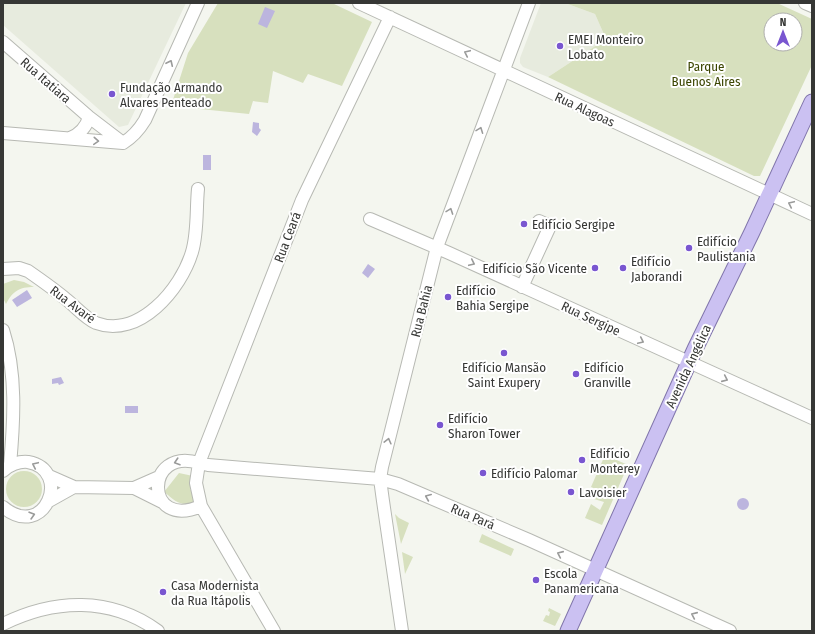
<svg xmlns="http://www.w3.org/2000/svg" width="815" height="634" font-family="'Fira Sans Condensed',sans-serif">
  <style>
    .built { fill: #e7ebde }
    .green { fill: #d7e0be; fill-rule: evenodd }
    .water { fill: #bcb5de }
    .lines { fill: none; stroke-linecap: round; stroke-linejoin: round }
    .minor-casing { stroke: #b7b9b3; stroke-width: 14 }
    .major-casing { stroke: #8075ab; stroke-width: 17 }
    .minor { stroke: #fff; stroke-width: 12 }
    .major { stroke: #cbc1f2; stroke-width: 15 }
    .oneway { stroke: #9a9b9a }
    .poi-dot { fill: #7956d0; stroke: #fff; stroke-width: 1.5 }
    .labels { text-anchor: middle; stroke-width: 4; stroke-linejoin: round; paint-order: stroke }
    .poi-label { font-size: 13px; fill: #363735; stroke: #fff; text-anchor: start }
    .park-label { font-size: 13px; fill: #3b4500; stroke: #fff }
    .street-label { font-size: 13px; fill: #363735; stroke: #fff }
  </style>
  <rect width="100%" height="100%" fill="#f4f6ef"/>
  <path class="built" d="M3,3H186L128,125L119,127L3,25Z
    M541,3H565L595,14L606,39L548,77L523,67L520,63V58Z"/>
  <path class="green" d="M218,3H332L372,22L342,86L308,74L303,83L273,71L268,103L253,101L249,114L171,106L188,53Z
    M565,3H777L812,19V65L760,176H754L548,77L606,39L595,14ZM771,20H795V44H771Z
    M14,280L24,282L34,287C19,287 13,291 6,304L3,298V284Z
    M605,455L628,465L602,525L585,518L591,504L600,510L604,502L594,499L598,490L591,487Z
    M6 489a18 18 0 1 1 36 0a18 18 0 1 1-36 0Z
    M179,473L193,476L194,479L190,489L195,496L194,503C178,506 176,501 164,492Z
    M395,514L399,518L409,523L401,544Z
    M482,534L514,549L511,556L479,542Z
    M402,552L413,557L405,574Z
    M549,608L561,614L555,626L543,621L546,615L549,616L550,612L548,611Z"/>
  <path class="water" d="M265,7L275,11L267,28L258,24Z
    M253,122L259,123V128L261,130L257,136L252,132Z
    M203,155H211V170H203Z
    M368,264L375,269L368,278L362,273Z
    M27,290L32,298L17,307L12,300Z
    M61,377L64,383L59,385L58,383L52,384V379Z
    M125,406H138V413H125Z
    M737 504a6 6 0 1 1 12 0a6 6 0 1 1-12 0Z"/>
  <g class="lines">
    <g class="minor-casing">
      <path id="minor" d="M359,3L812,214
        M805,3L812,6
        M390,17L302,200L199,463L208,465L380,479L398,484L529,540L730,631
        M3,42L89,117L123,143
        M3,133L123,143C133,137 139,130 145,120L198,3
        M70,138C80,134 86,128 89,117
        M370,219L449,253L812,418
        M3,269L19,268L28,271C41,280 54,289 67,300C76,307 85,318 96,323C139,339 181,289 192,252C198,232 196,209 198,189
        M522,287L550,226L539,221
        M3,330C17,373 14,421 10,465
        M3,471C9,465 19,461 28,462C73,470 45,542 3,507
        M49,476L74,487L134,488L159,477
        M134,488L162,502
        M49,501L74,487
        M201,506C144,531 144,446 199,463L196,483L201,506L274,631
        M3,624C54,599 110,596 158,631
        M402,631L383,501L380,479L382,467L437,247L529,3"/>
    </g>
    <g class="major-casing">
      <path id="major" d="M568,631L695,349L752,232L812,102"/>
    </g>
    <use href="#minor" class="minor"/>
    <use href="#major" class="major"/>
  </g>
  <defs><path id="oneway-chevron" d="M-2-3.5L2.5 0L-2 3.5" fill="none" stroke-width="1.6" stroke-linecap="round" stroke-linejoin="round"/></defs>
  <g class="oneway">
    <use href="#oneway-chevron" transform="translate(467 53) rotate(-155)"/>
    <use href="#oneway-chevron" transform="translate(170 63) rotate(-65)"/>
    <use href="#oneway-chevron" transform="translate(480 130) rotate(-69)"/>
    <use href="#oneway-chevron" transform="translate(96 141) rotate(4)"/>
    <use href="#oneway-chevron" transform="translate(791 204) rotate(-155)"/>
    <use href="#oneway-chevron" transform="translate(450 211) rotate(-70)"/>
    <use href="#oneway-chevron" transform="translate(472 263) rotate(25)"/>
    <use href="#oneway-chevron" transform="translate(641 341) rotate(25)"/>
    <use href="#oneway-chevron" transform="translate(725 379) rotate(24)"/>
    <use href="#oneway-chevron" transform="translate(388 441) rotate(-76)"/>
    <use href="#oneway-chevron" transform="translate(177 462) rotate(162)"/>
    <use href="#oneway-chevron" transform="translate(35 465) rotate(-155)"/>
    <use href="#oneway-chevron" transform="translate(428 497) rotate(-157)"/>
    <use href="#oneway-chevron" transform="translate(32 515) rotate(-16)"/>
    <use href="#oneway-chevron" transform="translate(560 554) rotate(-156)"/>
    <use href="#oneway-chevron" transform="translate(694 615) rotate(-156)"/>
  </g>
  <g class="poi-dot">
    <circle cx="560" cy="46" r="4"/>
    <circle cx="112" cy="94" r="4"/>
    <circle cx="524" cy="224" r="4"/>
    <circle cx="689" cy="248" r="4"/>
    <circle cx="595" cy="268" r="4"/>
    <circle cx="623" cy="268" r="4"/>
    <circle cx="448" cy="297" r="4"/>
    <circle cx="504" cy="353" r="4"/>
    <circle cx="576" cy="374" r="4"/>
    <circle cx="440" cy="425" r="4"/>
    <circle cx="582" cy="460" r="4"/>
    <circle cx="483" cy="473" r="4"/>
    <circle cx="571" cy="492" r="4"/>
    <circle cx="536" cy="580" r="4"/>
    <circle cx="163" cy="592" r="4"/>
  </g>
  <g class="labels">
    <g class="poi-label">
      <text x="568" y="44">EMEI Monteiro<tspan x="568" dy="15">Lobato</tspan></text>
      <text x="120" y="92">Fundação Armando<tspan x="120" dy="15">Alvares Penteado</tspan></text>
      <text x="532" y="229">Edifício Sergipe</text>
      <text x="697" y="246">Edifício<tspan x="697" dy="15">Paulistania</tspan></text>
      <text x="631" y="266">Edifício<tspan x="631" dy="15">Jaborandi</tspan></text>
      <text x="587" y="273" text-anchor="end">Edifício São Vicente</text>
      <text x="456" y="295">Edifício<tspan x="456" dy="15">Bahia Sergipe</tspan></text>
      <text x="504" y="372" text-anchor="middle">Edifício Mansão<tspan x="504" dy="15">Saint Exupery</tspan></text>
      <text x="584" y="372">Edifício<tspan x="584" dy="15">Granville</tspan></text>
      <text x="448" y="423">Edifício<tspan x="448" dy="15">Sharon Tower</tspan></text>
      <text x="590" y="458">Edifício<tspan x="590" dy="15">Monterey</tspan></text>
      <text x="491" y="478">Edifício Palomar</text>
      <text x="579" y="497">Lavoisier</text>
      <text x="544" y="578">Escola<tspan x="544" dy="15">Panamericana</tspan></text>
      <text x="171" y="590">Casa Modernista<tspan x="171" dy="15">da Rua Itápolis</tspan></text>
    </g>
    <g class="park-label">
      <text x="706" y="71">Parque<tspan x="706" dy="15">Buenos Aires</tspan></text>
    </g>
    <g class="street-label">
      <text transform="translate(46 80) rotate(41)" y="5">Rua Itatiara</text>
      <text transform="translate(585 109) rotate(25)" y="5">Rua Alagoas</text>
      <text transform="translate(287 237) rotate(-69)" y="5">Rua Ceará</text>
      <text transform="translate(73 304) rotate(37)" y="5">Rua Avaré</text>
      <text transform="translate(421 311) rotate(-76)" y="5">Rua Bahia</text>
      <text transform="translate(591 318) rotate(25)" y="5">Rua Sergipe</text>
      <text transform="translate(688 366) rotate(-65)" y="5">Avenida Angélica</text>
      <text transform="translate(473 516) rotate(23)" y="5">Rua Pará</text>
    </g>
  </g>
  <rect width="815" height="634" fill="none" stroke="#363735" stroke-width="8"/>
  <g transform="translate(783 32)"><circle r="19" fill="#ffffff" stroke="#afafae"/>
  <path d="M0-3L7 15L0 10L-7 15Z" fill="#7956d0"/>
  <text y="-6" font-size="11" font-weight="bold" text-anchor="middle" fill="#363735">N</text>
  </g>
</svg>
